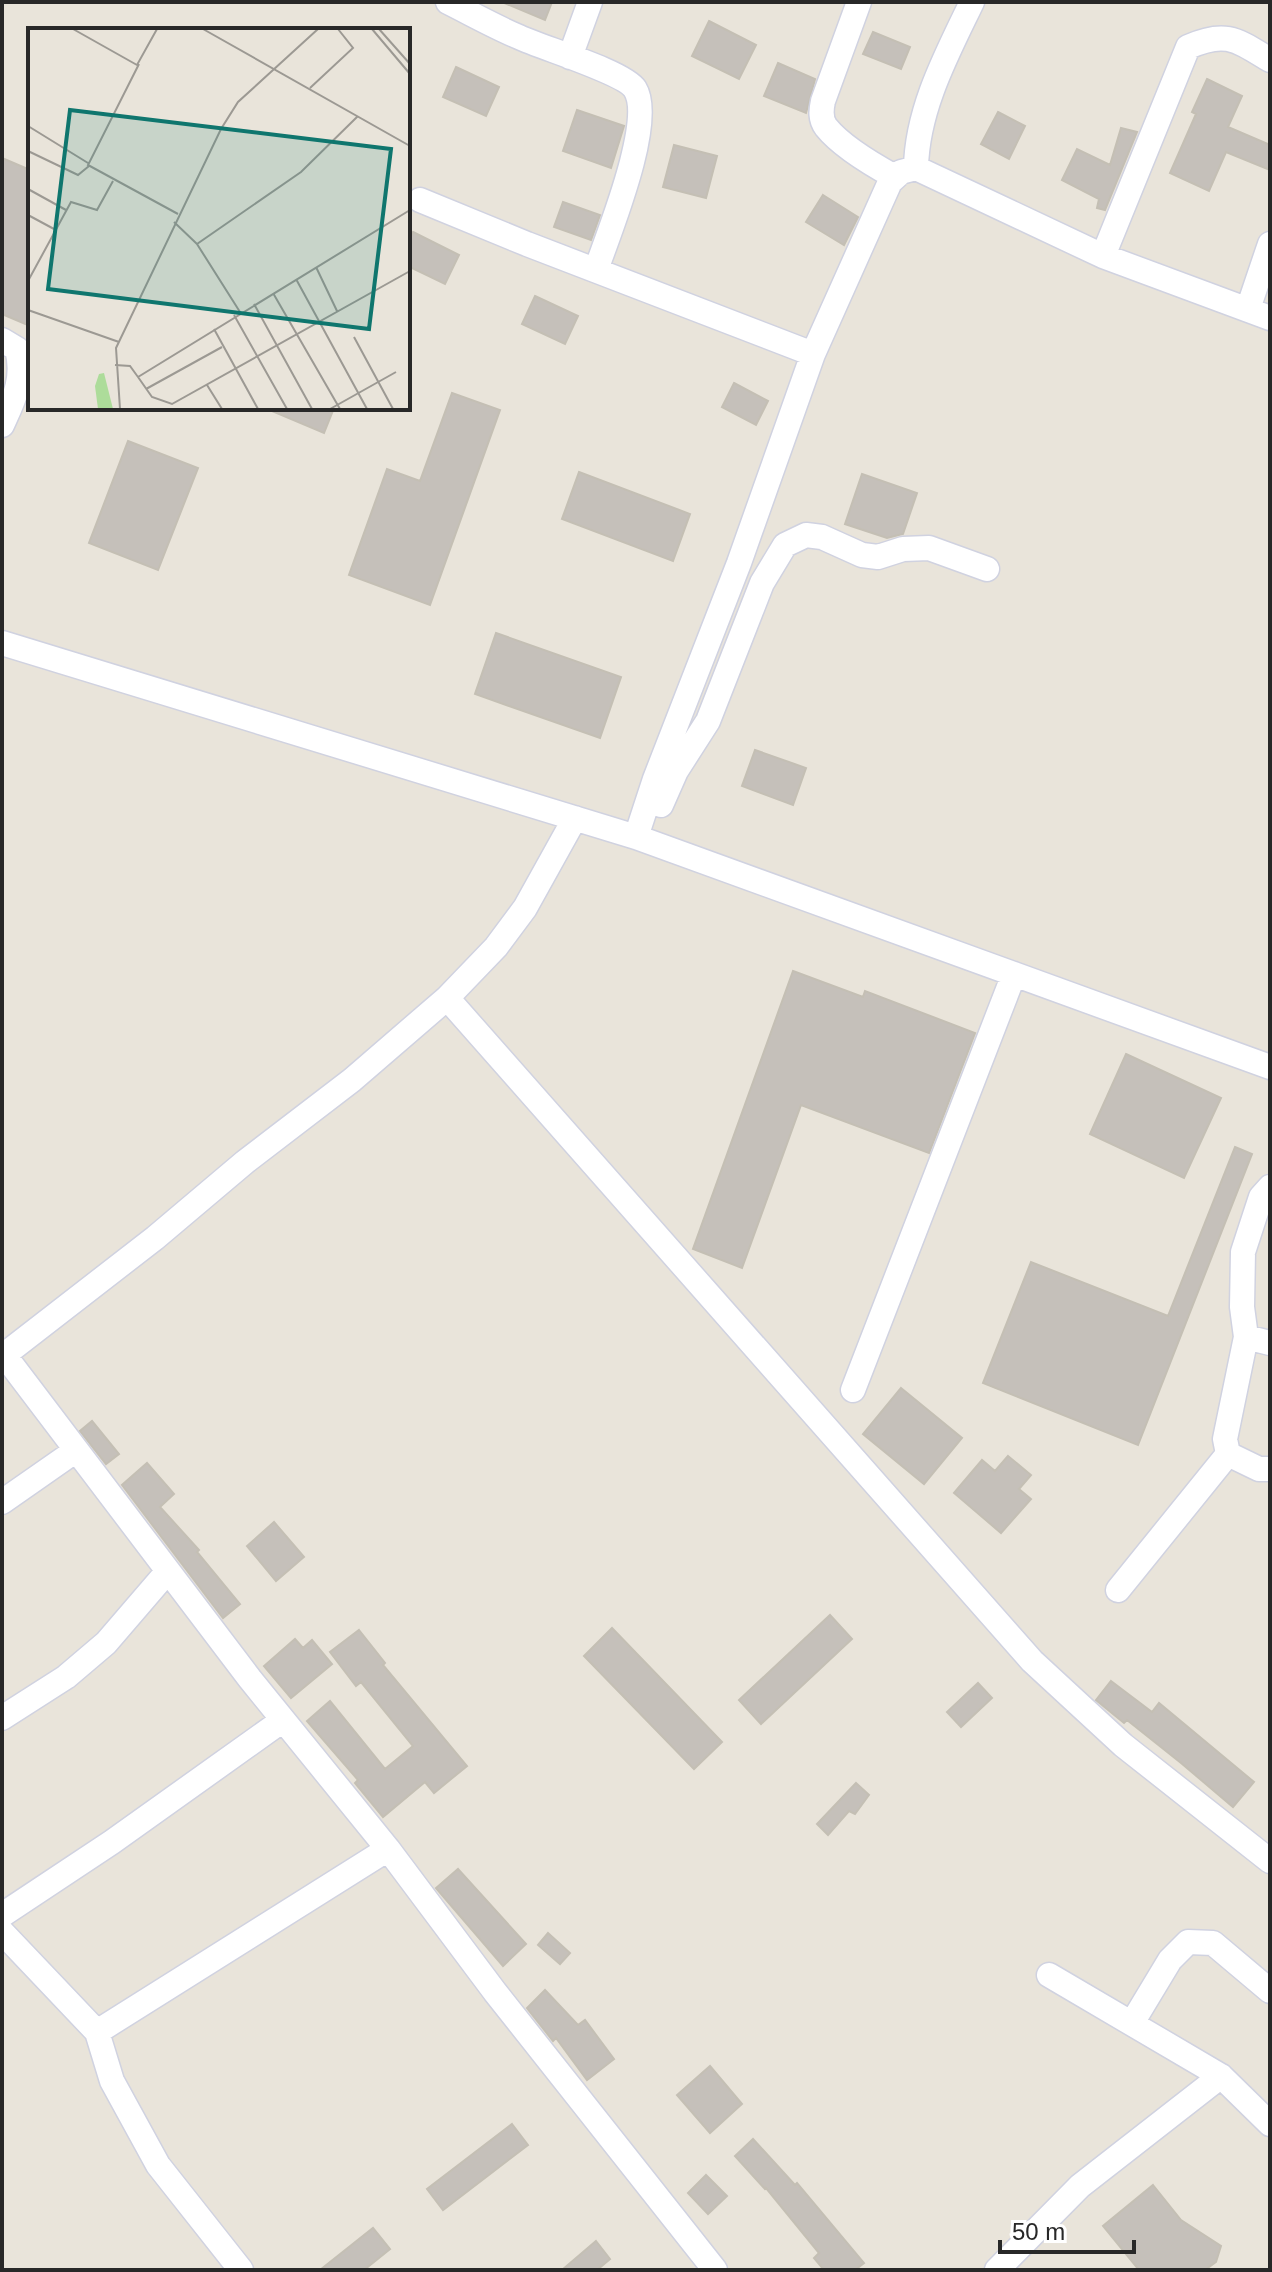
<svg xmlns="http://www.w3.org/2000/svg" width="1272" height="2272" font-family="Arial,sans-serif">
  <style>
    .building { fill: #c5c0ba; stroke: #c4bfb4; stroke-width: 2 }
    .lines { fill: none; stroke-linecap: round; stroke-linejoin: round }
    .minor-casing { stroke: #d0d2e0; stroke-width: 27 }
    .minor { stroke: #fff; stroke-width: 24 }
    .inset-road { fill: none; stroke: #9c9993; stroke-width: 2 }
    .view { fill: #0f766e; fill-opacity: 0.15; stroke: #0f766e; stroke-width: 4 }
    .inset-edge { fill: none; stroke: #282828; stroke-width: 4 }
  </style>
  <rect width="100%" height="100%" fill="#e9e4da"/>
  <path class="building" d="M502,2H552L545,20Z
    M709,21L756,45L739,79L692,56Z
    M873,32L910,47L901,69L863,54Z
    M778,63L815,79L806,113L764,96Z
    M456,67L499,87L486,116L443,97Z
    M1207,79L1242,96L1228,127L1270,145V170L1226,152L1209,191L1170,173L1196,114L1192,112Z
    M577,110L624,126L611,168L563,151Z
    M998,112L1025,126L1009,159L981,144Z
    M1121,128L1137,132L1105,210L1097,208L1099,199L1062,180L1077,149L1110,165Z
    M674,145L717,156L706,198L663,187Z
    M2,158L30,170V326L2,314Z
    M823,195L858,217L844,245L806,222Z
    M563,202L600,215L591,240L554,227Z
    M413,232L459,255L445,284L408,266V241Z
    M535,296L578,316L565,344L522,324Z
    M734,383L768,401L756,425L722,407Z
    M452,393L500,410L430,605L349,575L387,469L420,481Z
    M265,408H334L324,433Z
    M128,441L198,468L158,570L89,543Z
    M579,472L690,514L673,561L562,519Z
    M862,474L917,493L903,534L887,538L845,524Z
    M496,633L621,677L600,738L475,694Z
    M755,750L806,768L793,805L742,786Z
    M793,971L863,997L865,991L975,1033L929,1153L801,1105L742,1268L693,1249Z
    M1126,1054L1221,1098L1184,1178L1090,1134Z
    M1235,1147L1252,1154L1138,1445L983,1383L1031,1262L1168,1316Z
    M901,1388L962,1438L924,1484L863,1434Z
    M92,1421L119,1454L106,1464L80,1431Z
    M1008,1456L1031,1475L1019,1489L1031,1499L1001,1533L954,1493L982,1460L995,1471Z
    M147,1463L174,1494L160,1507L199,1550L197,1552L240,1604L223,1618L122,1485Z
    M274,1522L304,1557L276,1581L247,1546Z
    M830,1615L852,1639L761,1724L739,1700Z
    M612,1628L722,1742L694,1769L584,1656Z
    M359,1630L385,1663L383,1665L467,1766L434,1793L425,1782L383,1817L355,1783L358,1780L307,1721L330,1701L385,1769L413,1746L361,1682L356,1686L330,1652Z
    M295,1639L303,1648L312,1640L332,1664L291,1698L264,1666Z
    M1111,1681L1152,1712L1159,1703L1254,1782L1233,1807L1181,1763L1127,1720L1124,1723L1096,1700Z
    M978,1683L992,1698L961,1727L947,1712Z
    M856,1783L869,1795L855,1814L849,1811L828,1835L817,1824Z
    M458,1869L526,1944L503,1966L436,1888Z
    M548,1933L570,1953L560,1964L538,1945Z
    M545,1990L578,2025L585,2020L614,2059L587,2080L556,2038L553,2041L527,2008Z
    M710,2066L742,2104L710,2133L677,2095Z
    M512,2124L528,2145L443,2210L427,2189Z
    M753,2139L795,2185L797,2183L864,2263L855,2270H824L814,2258L819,2253L766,2188L765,2189L735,2156Z
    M706,2175L727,2196L708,2214L688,2193Z
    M1153,2185L1181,2220L1221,2246L1216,2262L1205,2270H1139L1103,2226Z
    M373,2228L390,2249L364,2270H320Z
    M596,2241L610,2259L597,2270H562Z"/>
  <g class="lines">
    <g class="minor-casing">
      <path id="minor" d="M448,2C472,14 495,27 519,37C542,48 624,72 635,89C655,121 608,235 596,270
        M859,2L823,101C821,110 820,119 826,127C842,147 873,165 895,177
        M570,57L590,2
        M916,168C917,109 947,54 972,2
        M420,200L527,244L813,354
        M1103,256L1188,47C1226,30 1237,40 1270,60
        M1248,309L1270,244
        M2,340L17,349C25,378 14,399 2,425
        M2,643L636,837L1270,1067
        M661,805L676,771L708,721L762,583L785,545L806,535L822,537L862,555L878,557L903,549L929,548L987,569
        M636,837L655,779L739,563L813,354L890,182L901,172L916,168L1103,256L1270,318
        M447,998L496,947L525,908L575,818
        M1246,1337L1270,1343
        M2,1352L250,1679L388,1849L495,1992L715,2270
        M4,1355L155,1238L245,1162L352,1080L447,998L1032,1661L1123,1745L1270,1861
        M853,1390L1014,974
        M1228,1454L1225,1439L1246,1337L1242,1307L1243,1252L1261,1197L1270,1187
        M2,1502L75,1451
        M1118,1590L1228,1454L1259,1469H1270
        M2,1718L66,1677L106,1643L167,1572
        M2,1915L112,1842L283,1720
        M2,1932L97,2032L112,2081L158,2165L241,2270
        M1049,1975L1221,2076L1270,2124
        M1132,2023L1170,1960L1188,1942L1213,1943L1270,1991
        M97,2032L388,1849
        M997,2270L1080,2186L1221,2076"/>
    </g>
    <use href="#minor" class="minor"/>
  </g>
  <g transform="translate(28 28)">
    <rect width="382" height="382" fill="#e9e4da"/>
    <path d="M76,345L85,381H70L67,358L71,346Z" fill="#addc9a"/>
    <path class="inset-road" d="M45,1L109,37L129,1M175,1L382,118M344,1L382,46M351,1L382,36M111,36L60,137L150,186M282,60L325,20L310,1M0,98L60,135M0,123L50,147L61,138M0,161L38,182M0,187L26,201M146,194L169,216M288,239L309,283M268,251L339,381M0,253L43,174L69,182L85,153M245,265L312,381M226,276L284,381M0,282L91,314M212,284L169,216L273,144L330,88M206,287L259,381M186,301L230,381M326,309L365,381M87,337L102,338L110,349L382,182M110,349L124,369L144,376L382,243M179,357L194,381M118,361L194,319M92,381L88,320L193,101L210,74L290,1M302,381L368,344"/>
    <path class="view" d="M42,82L363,121L341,301L20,261Z"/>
    <rect width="382" height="382" class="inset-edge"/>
  </g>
  <rect width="1272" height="2272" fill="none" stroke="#282828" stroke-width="8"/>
  <path d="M1000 2240v12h134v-12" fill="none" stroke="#282828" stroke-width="4"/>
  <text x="1012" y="2240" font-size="24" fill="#282828" stroke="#ffffff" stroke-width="6" paint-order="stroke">50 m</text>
</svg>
